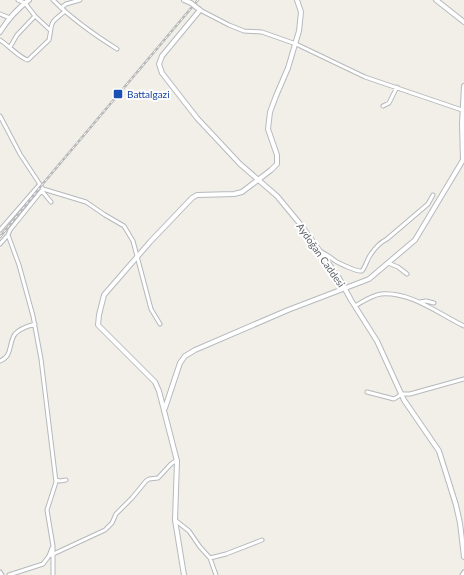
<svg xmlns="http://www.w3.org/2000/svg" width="464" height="575" font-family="Lato,sans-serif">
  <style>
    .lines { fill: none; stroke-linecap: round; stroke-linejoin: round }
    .street-casing { stroke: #b5b8bc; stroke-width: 5 }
    .secondary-casing { stroke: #b6babf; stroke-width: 6 }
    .street { stroke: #fff; stroke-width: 3 }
    .secondary { stroke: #fff; stroke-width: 4 }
    .rail-casing { stroke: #b6b7b8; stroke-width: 2.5 }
    .rail { stroke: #fff; stroke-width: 1; stroke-dasharray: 3; stroke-linecap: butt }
    .secondary-bridge-casing { stroke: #b6babf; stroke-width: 6; stroke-linecap: butt }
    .secondary-bridge { stroke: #fff; stroke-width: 4 }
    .transit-dot { fill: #1a4fb4; stroke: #fff; stroke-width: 1.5 }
    .labels { text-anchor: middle; stroke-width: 4; stroke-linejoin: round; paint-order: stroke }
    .transit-label { font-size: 10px; fill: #164399; stroke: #fff; text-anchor: start }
    .street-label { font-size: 10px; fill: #5f6368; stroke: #fff }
  </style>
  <rect width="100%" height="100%" fill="#f1efe8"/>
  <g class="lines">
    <g class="street-casing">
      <path id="street" d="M18,0L25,3L35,16
        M53,0C72,19 93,34 117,49
        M61,8L66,4L80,0
        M200,10L229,25L244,31L262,32L296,44L365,77L462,110
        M0,14L10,18
        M0,40C8,45 21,59 28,60L49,40C53,21 48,25 64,12
        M10,47L17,35L35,16L50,30
        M383,106L389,103L397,87
        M0,116L20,154L43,189L10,230L8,235L19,265L33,316L41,359L56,482L47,510L53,546V575
        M43,189L86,202L105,215L124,226L133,241L151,309L160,324
        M42,191L51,202
        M0,230L40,184
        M0,244L8,235
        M320,251C326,254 329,256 334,260C338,263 357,272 362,271C366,266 367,259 371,254C375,248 381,242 387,239L428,204L433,195
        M388,263L398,267L407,274
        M420,302L426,301L434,303
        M355,306C362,302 372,295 381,294C412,292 437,313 464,326
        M0,361C13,356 8,344 15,334C19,329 28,326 35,324
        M367,392L394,399L402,394H410L464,379
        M56,480L60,481L66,480
        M175,520L189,531L200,547L210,558L216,575
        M49,556L105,530L112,523L116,514L132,498L146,481L149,479L158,478L171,464L177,460
        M210,558L226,554L262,540
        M0,572L2,575
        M9,575L43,564L49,556L52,548
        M462,575L464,572"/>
    </g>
    <g class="secondary-casing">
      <path id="secondary" d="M184,0L191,3
        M436,0L464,22
        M196,7L200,10L162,56L159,64L162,73L197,118L240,164L277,196L301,225L339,278L351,300L377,341L404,400L439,451L456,505L460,523L464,557
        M0,32C8,19 17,9 29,0
        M165,408L180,363L185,356L195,350L288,310L369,279L415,240L463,160L462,124L464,86
        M184,575L175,520L177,461L159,391L155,382L98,325L99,315L104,295L150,242L192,198L197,195L234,194L242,192L271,170L277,164V155L268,129L270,112L276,96L288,68L299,31L301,12L297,0"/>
    </g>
    <use href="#street" class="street"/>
    <use href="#secondary" class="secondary"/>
    <g class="rail-casing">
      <path id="rail" d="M0,237L41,186L198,0"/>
    </g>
    <use href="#rail" class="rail"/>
    <g class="secondary-bridge-casing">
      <path id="secondary-bridge" d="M191,3L196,7"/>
    </g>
    <use href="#secondary-bridge" class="secondary-bridge"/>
  </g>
  <rect class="transit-dot" x="113" y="89" width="10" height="10" rx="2"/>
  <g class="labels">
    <g class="transit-label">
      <text x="127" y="98">Battalgazi</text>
    </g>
    <g class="street-label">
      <text transform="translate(321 255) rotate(55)" y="4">Aydoğan Caddesi</text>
    </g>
  </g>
</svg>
